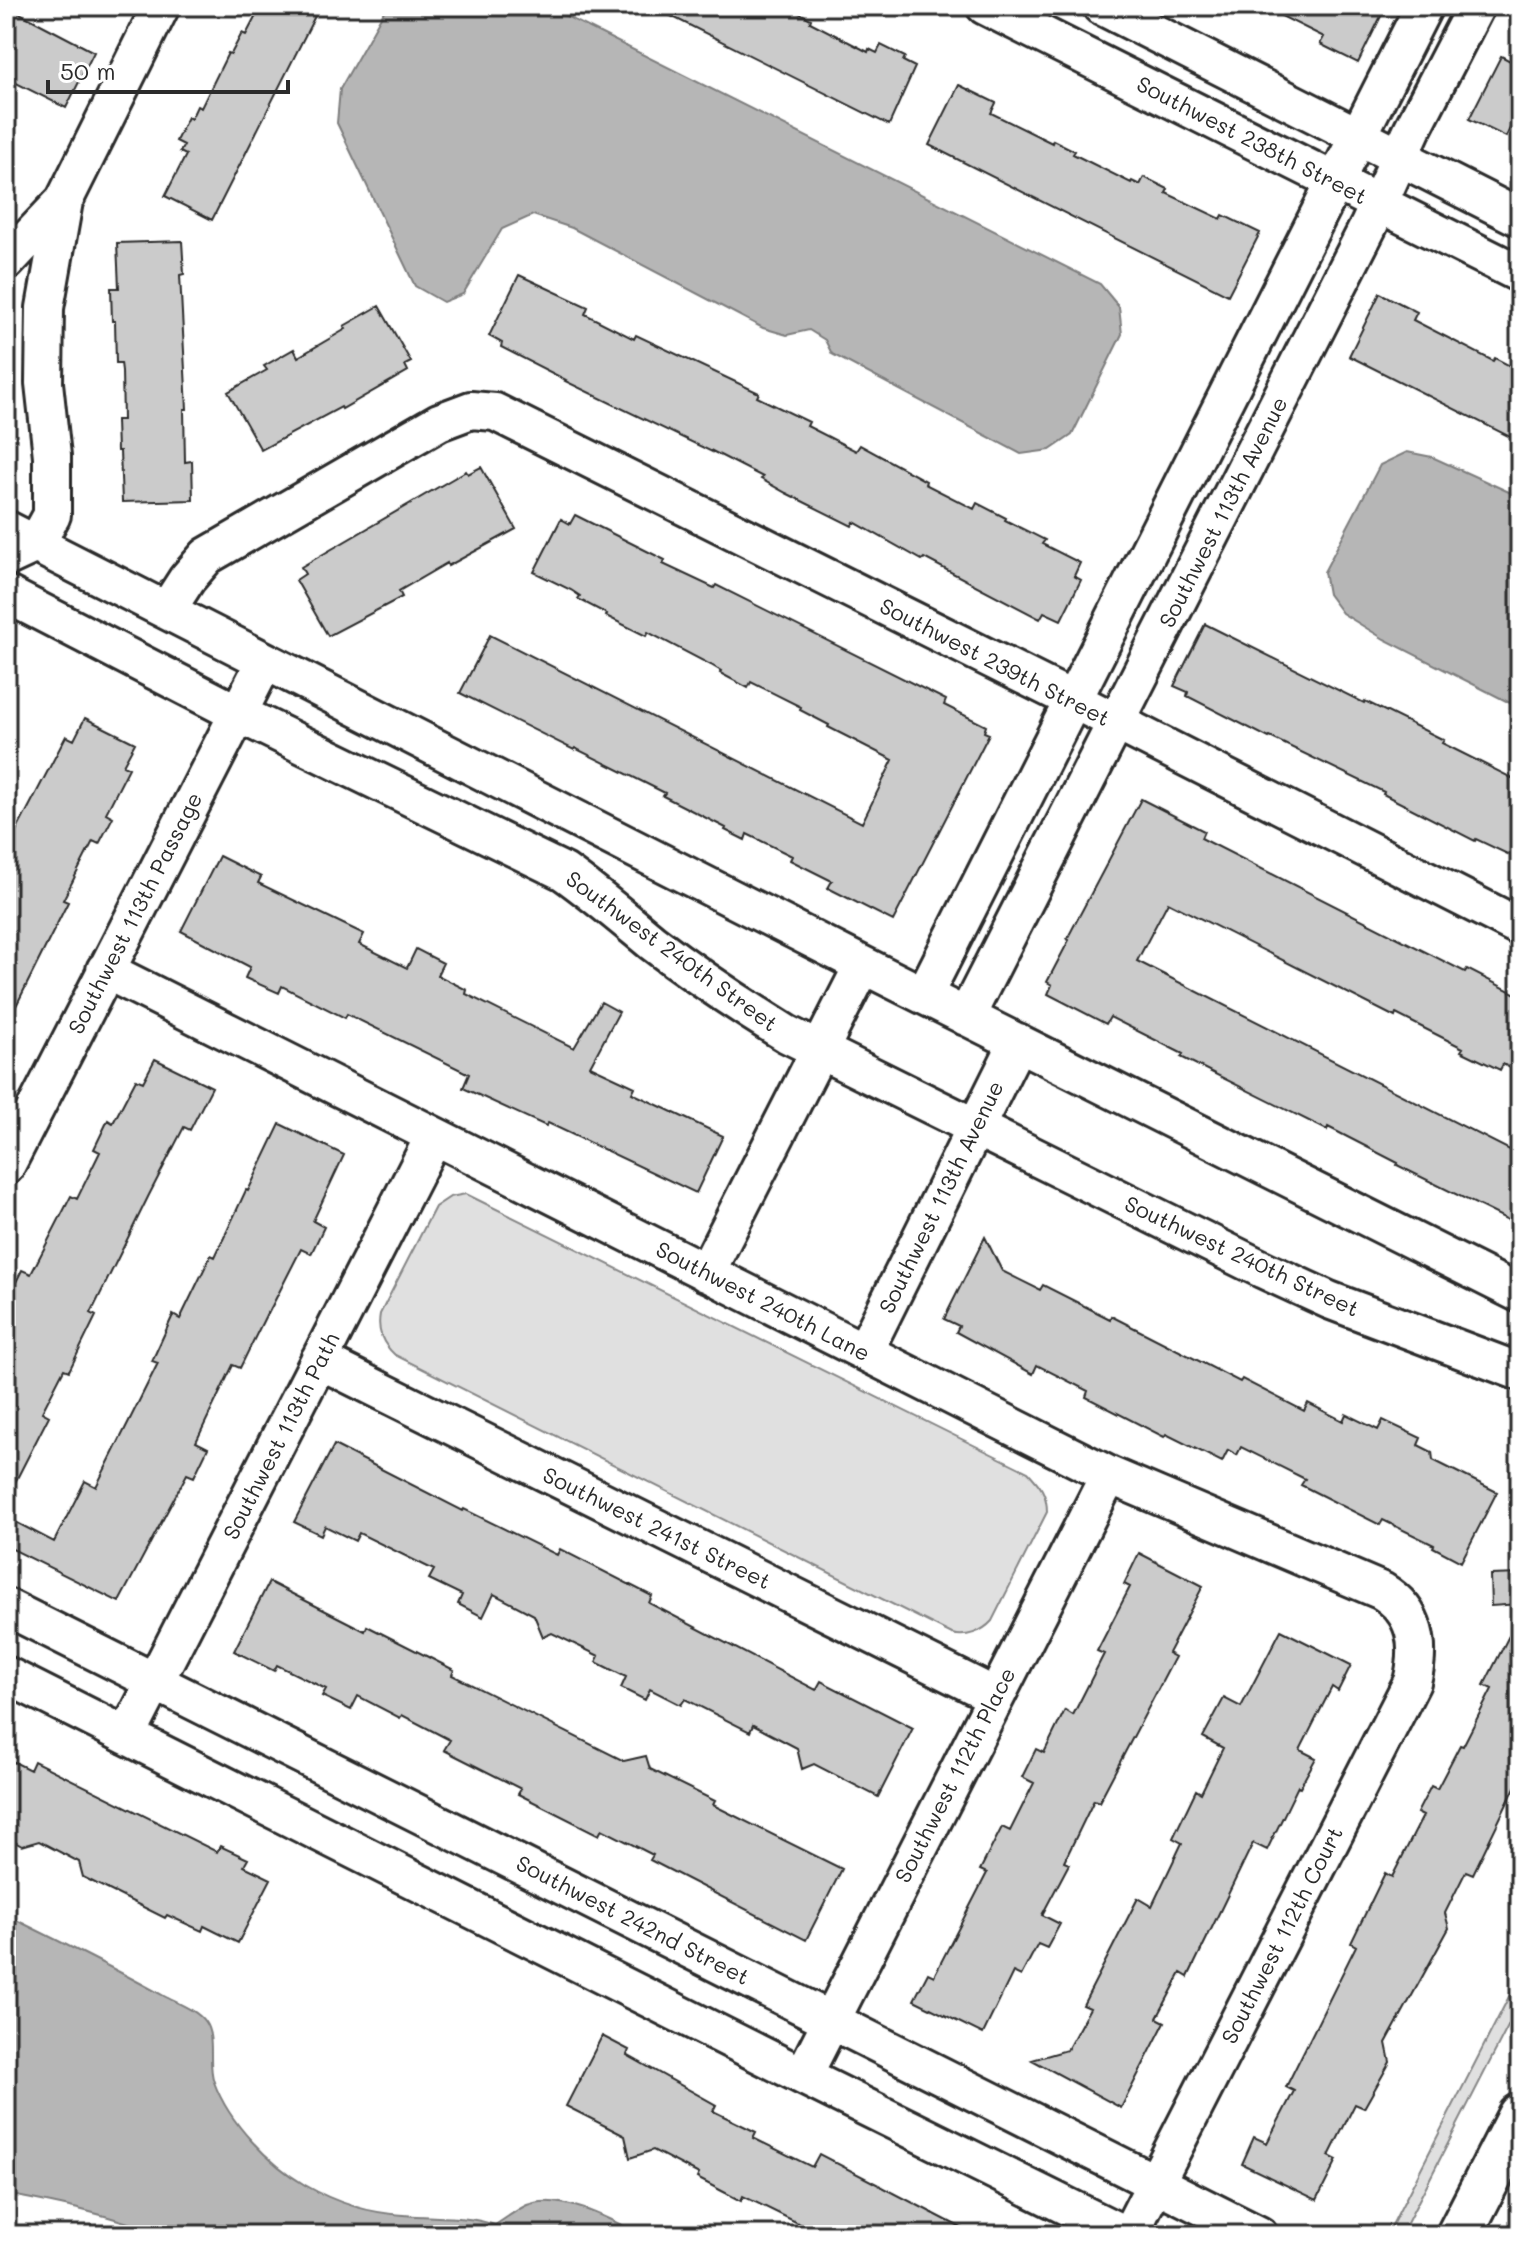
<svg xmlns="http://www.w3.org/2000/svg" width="1526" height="2241" font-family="Mali,sans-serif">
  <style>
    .green { fill: #e0e0e0; stroke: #868686; stroke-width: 2 }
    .water { fill: #b6b6b6; stroke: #7e7e7e; stroke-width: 2 }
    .building { fill: #cbcbcb; stroke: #2b2b2b; stroke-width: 2 }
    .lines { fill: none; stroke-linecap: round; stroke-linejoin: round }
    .minor-casing { stroke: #2b2b2b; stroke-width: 42 }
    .major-casing { stroke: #2b2b2b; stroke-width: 50 }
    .minor { stroke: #fff; stroke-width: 36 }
    .major { stroke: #fff; stroke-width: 44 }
    .labels { text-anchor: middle; stroke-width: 6; stroke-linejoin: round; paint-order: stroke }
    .street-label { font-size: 22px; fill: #2b2b2b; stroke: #fff }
  </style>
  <rect width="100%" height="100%" fill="#fff"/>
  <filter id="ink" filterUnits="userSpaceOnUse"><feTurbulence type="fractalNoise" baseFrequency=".0125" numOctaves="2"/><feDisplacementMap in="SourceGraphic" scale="16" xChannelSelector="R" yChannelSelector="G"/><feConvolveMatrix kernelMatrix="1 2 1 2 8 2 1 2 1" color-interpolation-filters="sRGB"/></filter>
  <g filter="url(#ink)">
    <path class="green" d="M466,1194L1028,1472C1040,1485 1047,1493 1047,1512L992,1621C982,1632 966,1638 952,1634L395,1355C382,1343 377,1331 380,1314L435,1207L450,1197Z
      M1520,1975V2003L1401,2235H1387Z"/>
    <path class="water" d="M387,6H546L1100,284L1119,307L1122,334L1072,435L1050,450L1021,454L832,354L825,340L809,330L787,335L763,328L572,228L533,215L502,229L463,294L443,302L415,286L337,123L340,89Z
      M1407,452L1432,457L1520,497V708L1384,639L1342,613L1328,594L1324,572L1380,465Z
      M6,1915C59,1941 112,1967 164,1996C177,2003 197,2010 205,2022C216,2038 207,2064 214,2082C229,2123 269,2164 305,2185C336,2203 369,2213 404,2215C435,2218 465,2215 495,2225C505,2219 516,2210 527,2205C561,2192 612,2220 641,2235H162C112,2215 59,2204 6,2194Z"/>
    <path class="building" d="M6,6L94,52L66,108L6,78Z
      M261,6H320L212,220L165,196L186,155L180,152L184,145L176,141L188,117L191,119L197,106L201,108L228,53L231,54L242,33L246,35Z
      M651,6H786L811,19L810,22L868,52L869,49L877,53L881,45L905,57L903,61L915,67L889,125Z
      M1261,6H1386L1358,63L1320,44L1324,37Z
      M1501,56L1520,66V131L1511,126L1506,137L1469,119Z
      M959,85L996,103L991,113L1052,143L1053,140L1075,151L1073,154L1131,183L1132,181L1140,185L1144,177L1168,189L1166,193L1221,219L1223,215L1260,233L1228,295L929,145Z
      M182,241L184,274L180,275L187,409H184L185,462L192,461L193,500L122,502L120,451H117L116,420H123L122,371L121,363H116L115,321H112L111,288H119L117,243Z
      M519,275L588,307L585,314L634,339L636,335L759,393L757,397L809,422L807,426L856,451L860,445L926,481L925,484L974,509L977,503L1006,518L1005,520L1045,540L1042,544L1080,563L1074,576L1081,580L1061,620L1044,612L1040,619L924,558L922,560L854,522L852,526L786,493L761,479L763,477L712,451V452L565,381L566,380L501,347L502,343L489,336Z
      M1380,293L1417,312L1413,320L1493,361L1495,358L1520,371V442L1349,356Z
      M379,306L411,362L405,365L408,371L342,409L341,407L261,450L228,392L267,370L264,366L294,349L298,357L346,329L344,326Z
      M481,467L516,529L448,566L447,563L399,591L402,597L328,636L296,580L305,574L301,567L466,471L468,474Z
      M575,515L665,560L663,564L714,588L716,585L946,700L944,705L986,726L984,732L989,734L893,921L828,888L832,881L790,860L792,856L747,834L745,840L725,830L726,828L663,796L665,793L575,748L574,750L460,693L490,635L862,823L893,760L828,727L829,725L800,710L801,707L751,682L748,688L720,673L721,671L711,665L648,632L646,636L606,616L607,614L578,599L580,596L571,590L534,572L561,519L570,524Z
      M1205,624L1364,703L1365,701L1444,740L1442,743L1520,782V860L1476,839L1475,841L1383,794L1384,792L1270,737L1269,738L1187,696L1188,692L1174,686Z
      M85,718L135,743L123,765L129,768L106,813L113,817L99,844L93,841L63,900L68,902L6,1026V851L66,736L74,740Z
      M1141,799L1204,831L1201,838L1465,972L1467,969L1520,996V1073L1503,1064L1500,1070L1461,1051L1463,1048L1396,1014L1395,1017L1168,902L1137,961L1520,1155V1226L1397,1165L1398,1163L1328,1127L1327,1130L1181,1057L1183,1054L1110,1017L1106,1024L1048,994L1052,985L1047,982L1069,940L1067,939Z
      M219,856L261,877L258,883L364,934L359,944L407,968L416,949L443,963L437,975L467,990L466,994L574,1048L601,1002L619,1012L590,1066L635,1087L632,1093L723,1136L696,1193L548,1123L546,1126L463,1088L469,1074L347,1014L345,1018L282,986L279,993L245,978L250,967L181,931Z
      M155,1059L212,1087L190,1130L184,1127L149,1195L91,1313L96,1316L69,1371L64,1369L42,1412L49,1416L6,1500V1302L22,1270L31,1274L71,1196L77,1199L100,1152L94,1149L108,1120L113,1123L136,1079L143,1082Z
      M280,1124L344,1155L313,1221L324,1227L311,1254L301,1249L268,1314L267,1313L240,1368L233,1365L196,1442L208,1448L194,1477L187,1474L119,1602L6,1546V1517L54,1542L85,1481L96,1487L158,1363L152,1361L173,1315L180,1319L211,1255L215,1257L246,1190L248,1191Z
      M985,1237L1002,1271L1040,1290L1043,1285L1110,1319L1111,1316L1240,1382L1242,1379L1304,1411L1308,1403L1343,1421L1346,1414L1378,1430L1383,1420L1421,1438L1418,1445L1432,1452L1433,1460L1497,1492L1461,1562L1433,1547L1434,1545L1383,1520L1380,1525L1301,1485L1305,1479L1241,1447L1237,1455L1228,1450L1222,1462L1166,1434L1164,1437L1086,1397L1088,1391L1037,1365L1033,1374L956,1332L959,1326L944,1319Z
      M334,1445L463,1511L464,1509L557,1555L560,1549L652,1596L649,1603L816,1690L821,1681L913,1728L878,1797L814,1764L802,1769L797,1748L753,1725L750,1732L685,1699L681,1705L650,1689L645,1700L621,1688L626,1677L596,1662L599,1656L552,1633L543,1637L534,1615L494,1594L483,1617L458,1604L462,1595L429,1579L434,1570L359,1533L355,1541L325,1526L321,1535L294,1522Z
      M1139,1553L1203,1586L1168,1653L1175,1657L1099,1802L1094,1800L1064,1862L1069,1864L1042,1915L1060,1924L1047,1948L1038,1944L1021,1976L1013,1972L983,2034L914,2000L928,1973L934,1976L987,1873L980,1870L1002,1827L1010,1831L1034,1783L1022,1777L1036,1749L1044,1753L1065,1710L1073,1715L1104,1654L1097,1651L1130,1587L1124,1584Z
      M1520,1574V1604L1491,1606L1490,1575Z
      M269,1582L365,1631L367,1626L454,1670L452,1675L624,1761L646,1756L650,1769L715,1801L713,1805L842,1869L806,1940L650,1860L653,1855L602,1829L599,1835L518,1794L521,1789L444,1750L450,1740L402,1715L400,1718L358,1696L351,1710L322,1696L326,1689L277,1665L274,1671L234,1651Z
      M1520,1614V1777L1473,1874L1466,1871L1445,1913L1449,1928L1386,2043L1390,2062L1364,2108L1355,2104L1329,2156L1337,2160L1317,2200L1242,2164L1254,2137L1267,2143L1294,2091L1286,2087L1356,1946L1351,1943L1385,1873L1392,1877L1423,1816L1417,1813L1431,1786L1437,1789L1460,1745L1463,1746L1492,1689L1484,1685Z
      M1281,1630L1351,1665L1338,1691L1332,1687L1300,1750L1316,1758L1300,1787L1298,1786L1267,1850L1253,1843L1188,1977L1181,1973L1157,2018L1165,2022L1121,2108L1032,2060L1067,2050L1090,2008L1083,2005L1138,1898L1152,1906L1182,1843L1173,1838L1196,1790L1201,1793L1223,1748L1203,1737L1224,1698L1241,1707Z
      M6,1758L30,1770L34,1761L217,1852L220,1846L248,1859L244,1866L271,1879L238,1943L204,1926L202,1931L167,1915L165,1918L83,1877L79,1862L39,1841L22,1846L13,1841L9,1827L6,1825Z
      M602,2036L629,2050L627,2055L716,2105L713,2111L756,2132L753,2138L812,2167L819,2154L975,2235H795L800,2224L743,2196L741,2201L697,2178L699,2174L653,2150L630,2158L625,2136L566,2106Z"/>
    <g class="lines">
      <g class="minor-casing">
        <path id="minor" d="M985,6L1520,274
          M1101,6L1520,218
          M6,262L64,201L161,6
          M6,529L863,965L1520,1294
          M6,558L36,544L52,515V456L44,383L45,308L64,201
          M6,594L237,713L564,872C595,894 623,918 652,942C695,975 740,1005 787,1034L1264,1270L1329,1300L1520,1372
          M167,610L187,579L207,556L439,422L471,410L495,412L1073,700L1520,927
          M105,970L1109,1475L1382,1591C1417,1612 1421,1646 1412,1682L1129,2235
          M924,995L1424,6
          M966,1017L1369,225L1412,130L1476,6
          M6,1166L265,661
          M706,1273L863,965
          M864,1352L1018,1042
          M319,1360L995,1696
          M6,1607L1259,2235
          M6,1675L803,2076L1125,2235
          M127,1736L434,1136
          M803,2076L1109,1475"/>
      </g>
      <g class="major-casing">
        <path id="major" d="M1459,2235L1520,2116"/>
      </g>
      <use href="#minor" class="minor"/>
      <use href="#major" class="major"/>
    </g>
  </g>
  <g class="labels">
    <g class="street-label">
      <text transform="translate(1252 140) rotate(27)" y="8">Southwest 238th Street</text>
      <text transform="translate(1223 512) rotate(-63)" y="8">Southwest 113th Avenue</text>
      <text transform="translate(995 662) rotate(27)" y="8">Southwest 239th Street</text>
      <text transform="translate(135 913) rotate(-63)" y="8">Southwest 113th Passage</text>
      <text transform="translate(672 951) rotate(36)" y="8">Southwest 240th Street</text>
      <text transform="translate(941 1197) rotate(-64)" y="8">Southwest 113th Avenue</text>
      <text transform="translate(1242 1256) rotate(25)" y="8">Southwest 240th Street</text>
      <text transform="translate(763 1301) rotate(27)" y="8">Southwest 240th Lane</text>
      <text transform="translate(281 1436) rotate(-63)" y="8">Southwest 113th Path</text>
      <text transform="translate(657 1528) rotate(26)" y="8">Southwest 241st Street</text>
      <text transform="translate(955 1775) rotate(-63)" y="8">Southwest 112th Place</text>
      <text transform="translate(633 1920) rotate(27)" y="8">Southwest 242nd Street</text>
      <text transform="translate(1282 1935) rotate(-63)" y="8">Southwest 112th Court</text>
    </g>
  </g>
  <rect width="1526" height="2241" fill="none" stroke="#fff" stroke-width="32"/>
  <rect x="16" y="16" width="1494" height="2209" fill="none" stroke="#2b2b2b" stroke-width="3" filter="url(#ink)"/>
  <path d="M48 80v12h240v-12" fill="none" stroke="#2b2b2b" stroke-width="4"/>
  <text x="60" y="80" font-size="24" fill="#2b2b2b" stroke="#ffffff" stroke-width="6" paint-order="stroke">50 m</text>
</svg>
